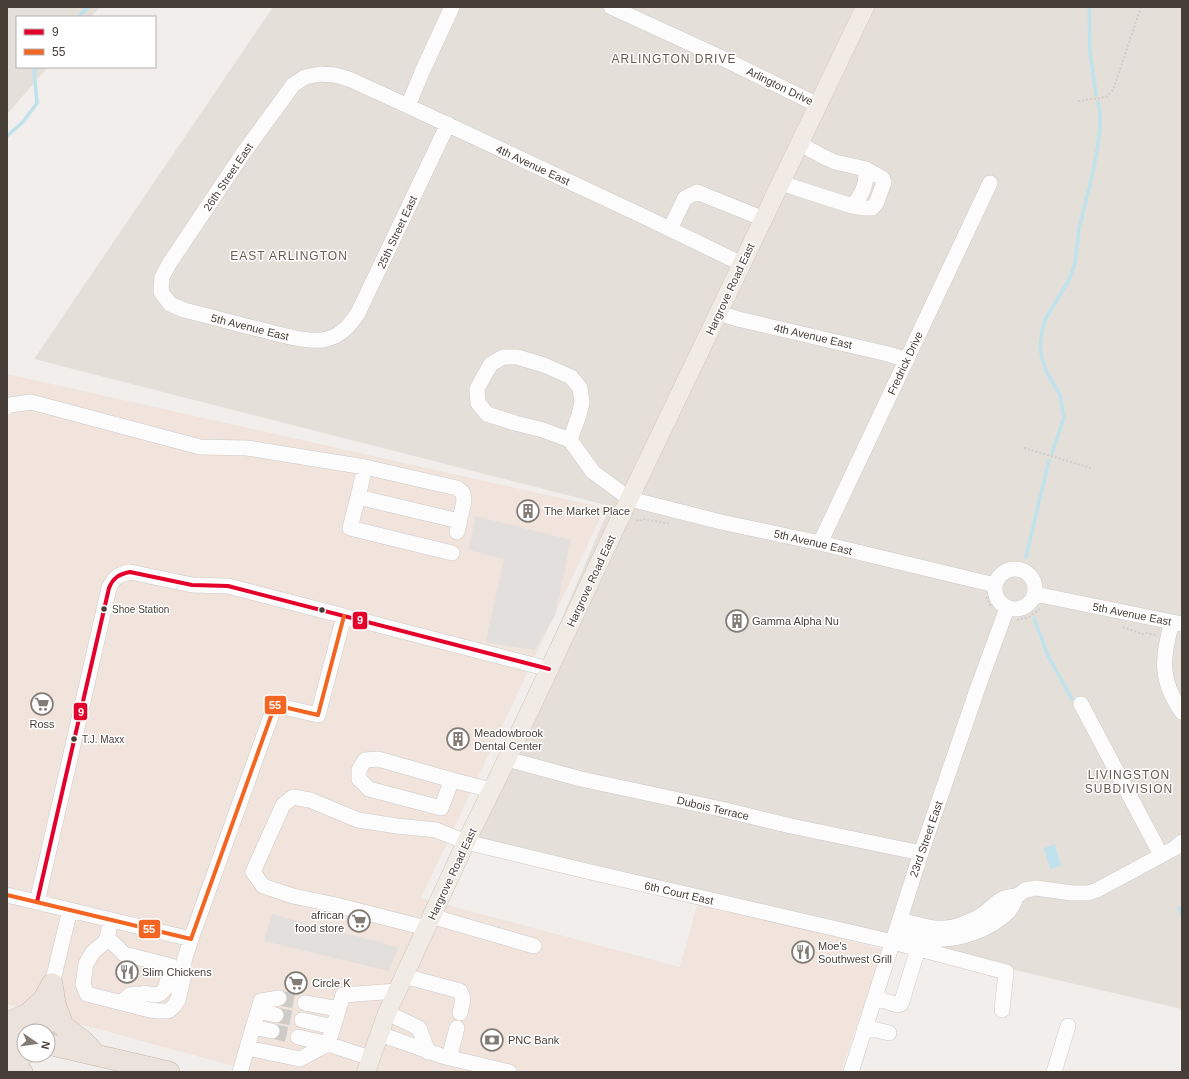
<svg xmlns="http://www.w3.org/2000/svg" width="1189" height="1079" font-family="Arial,sans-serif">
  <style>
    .residential { fill: #e5dfda }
    .commercial { fill: #f0e4dc }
    .parking { fill: #e3dfdc }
    .water { fill: #bfe2ec }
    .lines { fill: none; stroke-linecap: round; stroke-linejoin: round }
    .stream { stroke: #bfe2ec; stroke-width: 3.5 }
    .minor-tunnel { stroke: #cfcbc7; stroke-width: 15; stroke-dasharray: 15 8; stroke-linecap: butt }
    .minor-casing { stroke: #cdcac7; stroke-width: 16 }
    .major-casing { stroke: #d2c6ba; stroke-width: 19 }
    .highway-casing { stroke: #c7b6a8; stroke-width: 22 }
    .path { stroke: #d1ceca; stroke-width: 2; stroke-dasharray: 2 2; stroke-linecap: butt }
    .minor { stroke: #fdfcfc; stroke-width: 15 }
    .major { stroke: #f0ebe5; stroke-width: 18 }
    .highway { stroke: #ebe3db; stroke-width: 21 }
    .bus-1-casing { stroke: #fff; stroke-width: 7 }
    .bus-2-casing { stroke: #fff; stroke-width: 7 }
    .bus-1 { stroke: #e4002b; stroke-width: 4 }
    .bus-2 { stroke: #f26522; stroke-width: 4 }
    .bus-dot { fill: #473e38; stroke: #fff; stroke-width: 1.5 }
    .labels { text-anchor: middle; stroke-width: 3; stroke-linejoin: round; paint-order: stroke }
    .bus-label { font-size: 10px; fill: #473e38; stroke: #fff; text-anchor: start }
    .street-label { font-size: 11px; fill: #473e38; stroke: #fff }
    .poi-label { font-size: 11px; fill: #473e38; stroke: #fff; text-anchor: start }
    .neighbourhood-label { font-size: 12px; letter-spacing: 1px; fill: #695a50; stroke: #fff }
    .line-badge { stroke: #fff; stroke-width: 1.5 }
    .badge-label { font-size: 11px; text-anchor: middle; font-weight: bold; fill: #fff }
  </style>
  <rect width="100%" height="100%" fill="#f1eeeb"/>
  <path class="residential" d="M7,7H100L91,17H17V67H48L7,114Z
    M273,7H1182V1009L466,842L610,506L34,359Z"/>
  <path class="commercial" d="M7,374L605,508L421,898L680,967L698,902L883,949L841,1072H255L7,1004Z"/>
  <path class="parking" d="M475,516L571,540L555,616L534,650L486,642L504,559L469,550Z
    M272,914L305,923L398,947L389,971L264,941Z"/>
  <path class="water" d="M1055,844L1061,866L1050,869L1044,848Z"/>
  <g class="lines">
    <path class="stream" d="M1089,7L1090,52L1096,95
      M78,17L88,7
      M7,136L23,122L37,103L34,71L38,67
      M1052,453L1064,418L1060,395L1046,371L1042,358L1040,347L1042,331L1046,318L1068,282L1075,264L1079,229L1093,172L1098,144L1100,129V113L1098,102
      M1026,557L1049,460
      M1034,618L1048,656L1072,699
      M1179,908L1182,916"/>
    <path class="minor-tunnel" d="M279,998L305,1003
      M276,1015L302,1020
      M272,1031L298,1037"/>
    <g class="minor-casing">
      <path id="minor" d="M611,7L720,57L818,105
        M408,106L422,72L452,7
        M448,124L358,313C350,325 342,335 327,339C309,344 276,333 258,329C233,323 209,316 184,310L170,304L161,292L162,277L169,264L242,155L293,85L305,77L320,74L335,75L349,79L408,106L649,219L742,264
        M781,183L852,206L864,208H872L876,204L884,182L882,178L866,169L835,162L824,157L800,144
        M852,206C862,196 867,183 866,169
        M670,229L685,198L697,192L764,219
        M719,313L738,319L888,354L907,360
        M503,357H517L544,365L571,377L580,388L582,402L579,415L570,440L543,430L515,423L487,414L478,403L477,389L484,376L491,364Z
        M7,407L10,405L31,402L200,447L247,448L365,467L457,488L463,493L464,501L457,532
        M570,440L593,472L630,499L721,522L820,543L995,585
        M358,497L365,467
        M820,543L990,183
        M452,553L350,528L358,497L459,521
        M995 589a20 20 0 1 1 40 0a20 20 0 1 1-40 0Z
        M1035,594L1182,624
        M1172,622C1162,657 1159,680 1182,712
        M1081,704L1161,855
        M507,759L581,779L721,809L791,826L921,853
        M452,780L441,808L369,789L359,779V770L365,760L378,759L452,780L491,790
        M7,895L191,939
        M1017,896L1025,890L1036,888L1072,893H1088L1097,890L1175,848L1182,842
        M37,902L109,588C113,578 119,574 130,572L192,585L228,586L549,669
        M431,916L534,946
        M110,920L108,935L105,942L93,952L86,964L83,984L87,994L150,1010L159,1011H168L174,1006L178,1000L184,975V961L191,939L275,705L318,715L344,616
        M426,928L336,905L293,896L263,886L253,872L283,805L293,797L310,800L358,820L397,826L436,830L466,842L582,870L893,942L1006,972L1002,1010
        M897,930C908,933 921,939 933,939C958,941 990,930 1008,912C1012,908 1014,902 1017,896C997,897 997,904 983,914C977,919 970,921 963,924C938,933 925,926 900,920
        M113,943L124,954L171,966C178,972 176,978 174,986
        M404,976L460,991L463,999L460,1013
        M52,984L70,910
        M875,998L898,1005L901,1004L918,949
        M122,1002L130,995L136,994L141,995L145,993L154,995L160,994L165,989L169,975L168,970
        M305,1003L339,1009
        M258,1011L276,1015
        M387,1013L419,1028L428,1052
        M302,1020L333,1027
        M253,1027L272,1031
        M865,1027L889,1033
        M380,1034L442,1056L509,1072
        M298,1037L328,1044L370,1058
        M247,1048L261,1001L279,998
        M449,1058L457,1028
        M240,1072L247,1048L300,1059L328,1044L343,995L397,991
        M851,1072L921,853L977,690L1007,608
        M1054,1072L1068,1026"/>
    </g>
    <g class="major-casing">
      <path id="major" d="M366,1072L387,1013L466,842L507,759L622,514L865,7"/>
    </g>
    <g class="highway-casing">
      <path id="highway" d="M52,984L55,1004L63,1026L83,1041L96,1055
        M7,1023L28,1014L44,999L52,984
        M43,1031L50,992
        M7,1035L24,1039
        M48,1044L169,1072
        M7,1054L16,1056L24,1054
        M7,1069L22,1072"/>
    </g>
    <path class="path" d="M1078,101L1106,97L1113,90L1141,7
      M1024,448L1091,468
      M636,520L638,521L644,519L671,524
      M986,597L992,608
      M1017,620L1029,617L1040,609
      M1123,627L1142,634L1147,633L1156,635"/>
    <use href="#minor" class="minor"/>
    <use href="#major" class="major"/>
    <use href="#highway" class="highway"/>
    <g class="bus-1-casing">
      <path id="bus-1" d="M37,902L109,588C113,578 119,574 130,572L192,585L228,586L549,669"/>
    </g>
    <g class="bus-2-casing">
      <path id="bus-2" d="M7,895L191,939L275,705L318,715L344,616"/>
    </g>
    <use href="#bus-1" class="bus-1"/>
    <use href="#bus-2" class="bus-2"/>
  </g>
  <defs>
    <g id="building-ring" transform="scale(1.15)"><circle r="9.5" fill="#fff" stroke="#827c77" stroke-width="1.5"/><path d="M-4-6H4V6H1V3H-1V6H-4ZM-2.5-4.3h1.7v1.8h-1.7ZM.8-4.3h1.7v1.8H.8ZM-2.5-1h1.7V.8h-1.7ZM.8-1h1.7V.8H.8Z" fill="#827c77"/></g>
    <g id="supermarket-ring" transform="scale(1.15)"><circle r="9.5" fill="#fff" stroke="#827c77" stroke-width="1.5"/><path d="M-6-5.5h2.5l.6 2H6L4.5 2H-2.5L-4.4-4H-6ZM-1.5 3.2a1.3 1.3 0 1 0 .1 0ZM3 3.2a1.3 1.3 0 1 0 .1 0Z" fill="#827c77"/></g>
    <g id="restaurant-ring" transform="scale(1.15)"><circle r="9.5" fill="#fff" stroke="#827c77" stroke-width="1.5"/><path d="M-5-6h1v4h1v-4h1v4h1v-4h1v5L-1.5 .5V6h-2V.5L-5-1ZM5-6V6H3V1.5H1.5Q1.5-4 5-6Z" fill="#827c77"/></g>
    <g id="bank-ring" transform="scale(1.15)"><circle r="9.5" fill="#fff" stroke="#827c77" stroke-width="1.5"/><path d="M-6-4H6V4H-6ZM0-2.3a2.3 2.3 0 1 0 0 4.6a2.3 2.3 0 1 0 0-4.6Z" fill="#827c77"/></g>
  </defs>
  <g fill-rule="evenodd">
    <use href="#building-ring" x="528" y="511"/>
    <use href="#building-ring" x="737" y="621"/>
    <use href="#supermarket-ring" x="42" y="704"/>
    <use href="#building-ring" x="458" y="739"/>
    <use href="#supermarket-ring" x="359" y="921"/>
    <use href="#restaurant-ring" x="803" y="952"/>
    <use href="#restaurant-ring" x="127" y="972"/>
    <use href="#supermarket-ring" x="296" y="983"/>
    <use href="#bank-ring" x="492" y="1040"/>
  </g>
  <g class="bus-dot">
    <circle cx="104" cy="609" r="3.5"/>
    <circle cx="322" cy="610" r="3.5"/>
    <circle cx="74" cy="739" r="3.5"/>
  </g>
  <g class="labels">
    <g class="bus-label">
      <text x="112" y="613">Shoe Station</text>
      <text x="82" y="743">T.J. Maxx</text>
    </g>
    <g class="street-label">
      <text transform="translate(780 86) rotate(26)" y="4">Arlington Drive</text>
      <text transform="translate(533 165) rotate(25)" y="4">4th Avenue East</text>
      <text transform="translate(228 177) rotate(-56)" y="4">26th Street East</text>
      <text transform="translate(397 232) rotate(-65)" y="4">25th Street East</text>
      <text transform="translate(730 289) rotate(-65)" y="4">Hargrove Road East</text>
      <text transform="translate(250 327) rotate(14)" y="4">5th Avenue East</text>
      <text transform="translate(813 336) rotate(13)" y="4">4th Avenue East</text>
      <text transform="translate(905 363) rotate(-65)" y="4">Fredrick Drive</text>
      <text transform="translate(813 542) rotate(13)" y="4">5th Avenue East</text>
      <text transform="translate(591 581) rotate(-65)" y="4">Hargrove Road East</text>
      <text transform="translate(1132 614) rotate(11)" y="4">5th Avenue East</text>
      <text transform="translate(713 808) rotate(13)" y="4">Dubois Terrace</text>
      <text transform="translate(926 839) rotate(-71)" y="4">23rd Street East</text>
      <text transform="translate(452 874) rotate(-65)" y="4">Hargrove Road East</text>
      <text transform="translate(679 893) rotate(13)" y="4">6th Court East</text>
    </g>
    <g class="poi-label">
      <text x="544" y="515">The Market Place</text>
      <text x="752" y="625">Gamma Alpha Nu</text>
      <text x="42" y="728" text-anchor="middle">Ross</text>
      <text x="474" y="737">Meadowbrook<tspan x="474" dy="13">Dental Center</tspan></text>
      <text x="344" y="919" text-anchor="end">african<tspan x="344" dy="13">food store</tspan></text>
      <text x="818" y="950">Moe's<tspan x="818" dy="13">Southwest Grill</tspan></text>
      <text x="142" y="976">Slim Chickens</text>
      <text x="312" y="987">Circle K</text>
      <text x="508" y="1044">PNC Bank</text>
    </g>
    <g class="neighbourhood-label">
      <text x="674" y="63">ARLINGTON DRIVE</text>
      <text x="289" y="260">EAST ARLINGTON</text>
      <text x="1129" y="779">LIVINGSTON<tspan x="1129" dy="14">SUBDIVISION</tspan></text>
    </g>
  </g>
  <g class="line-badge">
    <rect x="352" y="611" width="16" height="19" rx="4" fill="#e4002b"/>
    <rect x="264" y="695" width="23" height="20" rx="4" fill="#f26522"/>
    <rect x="73" y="702" width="15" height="19" rx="4" fill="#e4002b"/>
    <rect x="138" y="919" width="23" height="20" rx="4" fill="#f26522"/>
  </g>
  <g class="badge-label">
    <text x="360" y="624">9</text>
    <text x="275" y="709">55</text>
    <text x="81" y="716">9</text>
    <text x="149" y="933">55</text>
  </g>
  <rect width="1189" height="1079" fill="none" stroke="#473e38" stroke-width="16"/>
  <rect x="16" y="16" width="140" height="52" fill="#ffffff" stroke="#b5b2af"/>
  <rect x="24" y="29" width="20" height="6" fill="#e4002b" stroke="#b5b2af"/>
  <text x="52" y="36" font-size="12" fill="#473e38">9</text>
  <rect x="24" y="49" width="20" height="6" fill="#f26522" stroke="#b5b2af"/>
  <text x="52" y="56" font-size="12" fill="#473e38">55</text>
  <g transform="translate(36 1043) rotate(103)"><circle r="19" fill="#ffffff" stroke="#b5b2af"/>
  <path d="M0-3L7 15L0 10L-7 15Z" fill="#827c77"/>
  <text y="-6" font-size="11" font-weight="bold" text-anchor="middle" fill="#473e38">N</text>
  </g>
</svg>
